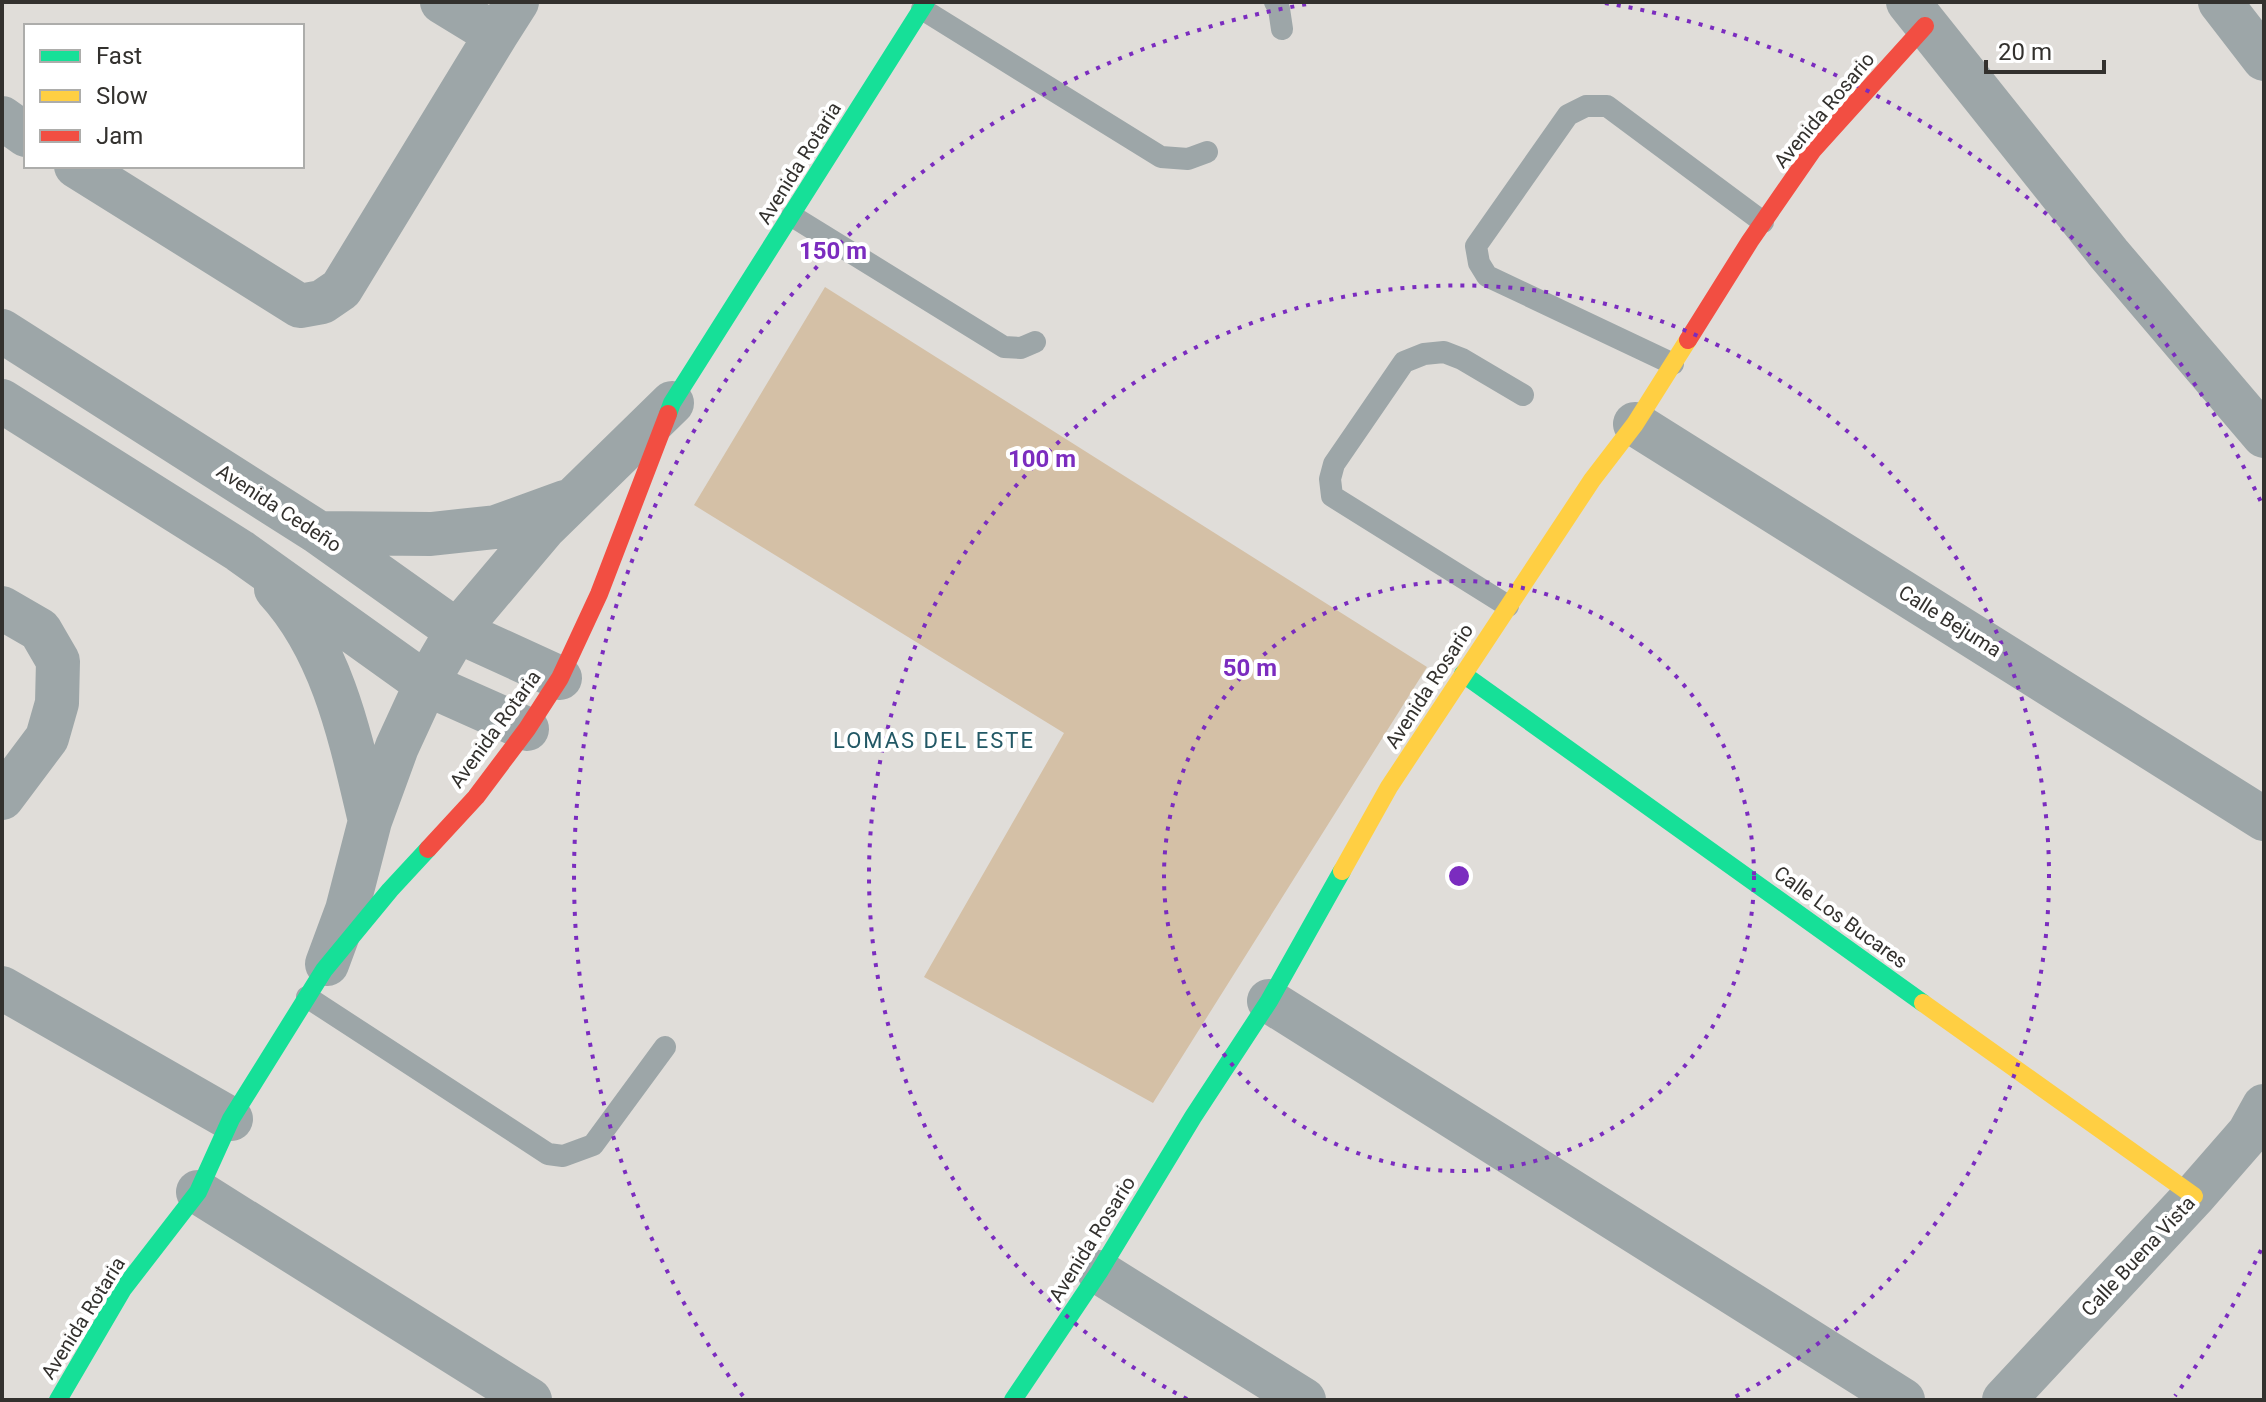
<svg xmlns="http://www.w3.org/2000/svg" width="2266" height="1402" font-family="Roboto,sans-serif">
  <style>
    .green { fill: #d4c0a6 }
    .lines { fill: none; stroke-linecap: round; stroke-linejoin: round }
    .lane { stroke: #9da6a8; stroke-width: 22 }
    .street { stroke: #9da6a8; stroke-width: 44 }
    .fast { stroke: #16e098; stroke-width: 18 }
    .slow { stroke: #ffcf43; stroke-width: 18 }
    .jam { stroke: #f24e42; stroke-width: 18 }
    .ring { fill: none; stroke: #7b2cbf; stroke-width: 4; stroke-dasharray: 4 8 }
    .labels { text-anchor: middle; stroke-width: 8; stroke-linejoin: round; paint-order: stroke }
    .street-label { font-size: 20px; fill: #33312e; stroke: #fff }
    .neighbourhood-label { font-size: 22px; letter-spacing: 2px; fill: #225865; stroke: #fff }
    .centre { fill: #7b2cbf; stroke: #fff; stroke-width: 4 }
    .ring-label { font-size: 24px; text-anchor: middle; font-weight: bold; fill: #7b2cbf; stroke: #fff; stroke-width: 8; stroke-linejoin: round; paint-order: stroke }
  </style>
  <rect width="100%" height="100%" fill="#e0ddd9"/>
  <path class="green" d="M825,287L1427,667L1153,1103L924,977L1064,733L694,505Z"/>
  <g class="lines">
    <path class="lane" d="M1275,2L1279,9L1282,29
      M922,9L1161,157L1188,159L1207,152
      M792,216L1004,347L1021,348L1035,342
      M1673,364L1487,276L1479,263L1476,246L1568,115L1586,106H1607L1763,222
      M1508,606L1332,496L1330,479L1334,464L1404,362L1424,354L1444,352L1462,359L1523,395
      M307,997L548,1154L563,1156L593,1145L665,1047"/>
    <path class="street" d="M442,2L496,35L517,2
      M1908,2L2109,254L2264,436
      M2220,2L2264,59
      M2,118L26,135
      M76,166L300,306L322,302L341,289L496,35
      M2,331L319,533L457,631L560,678
      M2,401L240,551L426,684L527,729
      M1635,424L2264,819
      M319,533L431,534L496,527L565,502
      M276,589C334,652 351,741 370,821
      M2,608L40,630L58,661L57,703L47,738L2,798
      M327,964L347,910L370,821L397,747L426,684L457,631L544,528L672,403
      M2,988L231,1119
      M1269,1001L1903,1400
      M198,1192L530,1400
      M1099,1272L1304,1400
      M2004,1400L2194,1196L2249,1133L2264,1106"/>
    <path class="fast" d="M668,414L672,403L926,2
      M1463,674L1923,1003
      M58,1400L123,1289L198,1192L231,1119L324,970L390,890L428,849
      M1013,1400L1099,1272L1193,1117L1269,1001L1342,871"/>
    <path class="slow" d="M1342,871L1389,787L1592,480L1635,424L1688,340
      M1923,1003L2194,1196"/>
    <path class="jam" d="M1688,340L1750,241L1813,150L1925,26
      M428,849L476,797L527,729L560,678L599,594L668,414"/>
  </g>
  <g class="ring">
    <circle cx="1459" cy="876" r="295"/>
    <path d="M1187 1399A590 590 0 1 1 1731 1399"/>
    <path d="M2261 1250A885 885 0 0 1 2175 1396M743 1396A885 885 0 0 1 1313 3M1605 3A885 885 0 0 1 2261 502"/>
  </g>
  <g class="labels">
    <g class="street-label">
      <text transform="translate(1824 110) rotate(-50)" y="7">Avenida Rosario</text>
      <text transform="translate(799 163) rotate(-58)" y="7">Avenida Rotaria</text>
      <text transform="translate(279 508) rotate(33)" y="7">Avenida Cedeño</text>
      <text transform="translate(1950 621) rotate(32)" y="7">Calle Bejuma</text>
      <text transform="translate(1429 686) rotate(-57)" y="7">Avenida Rosario</text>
      <text transform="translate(495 729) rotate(-54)" y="7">Avenida Rotaria</text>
      <text transform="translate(1841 917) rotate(36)" y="7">Calle Los Bucares</text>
      <text transform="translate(1092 1239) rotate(-58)" y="7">Avenida Rosario</text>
      <text transform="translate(2138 1256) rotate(-47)" y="7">Calle Buena Vista</text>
      <text transform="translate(83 1318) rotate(-58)" y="7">Avenida Rotaria</text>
    </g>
    <g class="neighbourhood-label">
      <text x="934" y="748">LOMAS DEL ESTE</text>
    </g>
  </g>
  <circle cx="1459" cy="876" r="12" class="centre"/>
  <g class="ring-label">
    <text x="833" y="259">150 m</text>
    <text x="1042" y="467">100 m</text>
    <text x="1250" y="676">50 m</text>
  </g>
  <rect width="2266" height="1402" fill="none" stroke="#33312e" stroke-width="8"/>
  <rect x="24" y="24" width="280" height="144" fill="#ffffff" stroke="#adadab" stroke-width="2"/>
  <rect x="40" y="50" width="40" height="12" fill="#16e098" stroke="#adadab" stroke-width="2"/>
  <text x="96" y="64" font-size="24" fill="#33312e">Fast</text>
  <rect x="40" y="90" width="40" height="12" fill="#ffcf43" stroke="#adadab" stroke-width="2"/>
  <text x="96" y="104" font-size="24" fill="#33312e">Slow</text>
  <rect x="40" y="130" width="40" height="12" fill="#f24e42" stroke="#adadab" stroke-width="2"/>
  <text x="96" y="144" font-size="24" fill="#33312e">Jam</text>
  <path d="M1986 60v12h118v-12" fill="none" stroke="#33312e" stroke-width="4"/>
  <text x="1998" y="60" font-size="24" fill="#33312e" stroke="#ffffff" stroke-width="6" paint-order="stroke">20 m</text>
</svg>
